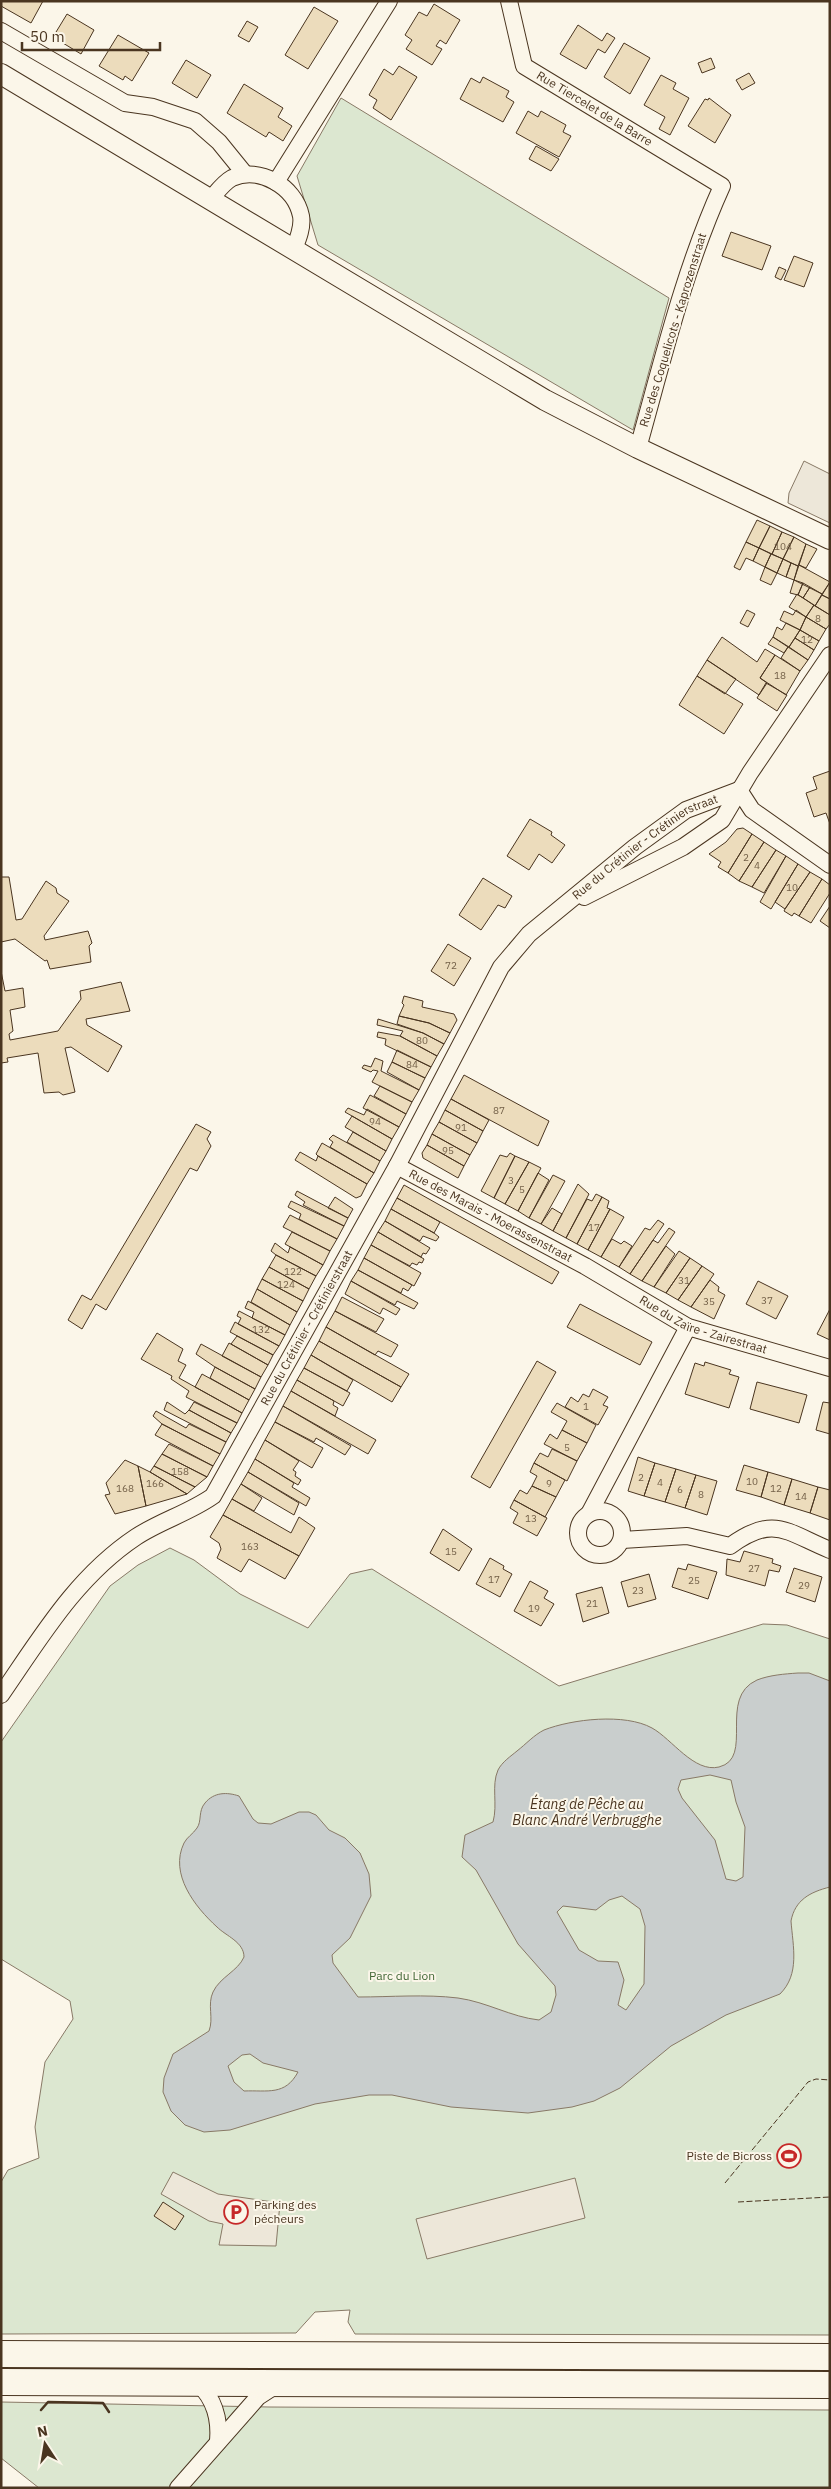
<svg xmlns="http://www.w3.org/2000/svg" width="831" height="2489" font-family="'IBM Plex Sans',sans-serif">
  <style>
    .green { fill: #dce7d0; stroke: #887966 }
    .parking { fill: #ede7d9; stroke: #887966 }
    .water { fill: #c9cecd; stroke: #887966; fill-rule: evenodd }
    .building { fill: #ecdcbc; stroke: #4a3520 }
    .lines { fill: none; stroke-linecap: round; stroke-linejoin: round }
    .minor-casing { stroke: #4a3520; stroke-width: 18 }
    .tertiary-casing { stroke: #4a3520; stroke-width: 22 }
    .primary-casing { stroke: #4a3520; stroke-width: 28 }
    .minor { stroke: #fbf6e9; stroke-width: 16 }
    .tertiary { stroke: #fbf6e9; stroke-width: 20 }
    .primary { stroke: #fbf6e9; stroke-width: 26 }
    .fence { stroke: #4a3520; stroke-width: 1; stroke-dasharray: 6 2.5; stroke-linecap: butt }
    .wall { stroke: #4a3520; stroke-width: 2.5 }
    .labels { text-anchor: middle; stroke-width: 4; stroke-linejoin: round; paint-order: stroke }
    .number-label { font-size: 10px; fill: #725f47 }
    .street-label { font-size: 12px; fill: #4a3520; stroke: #fbf6e9 }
    .park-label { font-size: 12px; fill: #436837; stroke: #fbf6e9 }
    .poi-label { font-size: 12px; fill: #4a3520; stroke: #fbf6e9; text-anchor: end }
    .water-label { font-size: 14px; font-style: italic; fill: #4a3520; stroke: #fbf6e9 }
  </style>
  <rect width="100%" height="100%" fill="#fbf6e9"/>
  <path class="green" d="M341,98L669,298L633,430L318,245L297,176Z
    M170,1548L194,1560L240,1594L308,1628L350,1574L372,1569L559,1686L763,1624L787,1625L830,1639V2335L355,2334L348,2322L350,2310L315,2312L296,2333L1,2334V2182L8,2170L39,2158L35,2127L45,2062L73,2019L70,2001L1,1959V1742L110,1586L138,1565Z
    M1,2402L269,2407L830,2410V2488H39L1,2458Z"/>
  <path class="parking" d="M804,461L830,474V523L788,503L789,493Z
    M173,2172L218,2194L280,2203L276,2246L219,2245L223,2224L209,2221L161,2194Z
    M575,2178L585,2218L427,2259L416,2219Z"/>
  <path class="water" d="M798,1673H809L830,1681V1887C810,1892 795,1900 791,1921C793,1947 800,1974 780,1994L726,2015L671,2046L620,2088L594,2101L572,2107L528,2113L451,2107L392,2095H369L315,2104L230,2130L204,2132L185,2125L171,2111L163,2092L164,2078L173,2054L209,2031C214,2018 207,2005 213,1992C220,1977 238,1971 244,1957C244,1942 226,1936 217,1927C195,1907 169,1874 184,1843C187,1837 193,1834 197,1828C202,1821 198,1811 205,1803C214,1792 227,1792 239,1796L253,1819L258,1823L271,1824L299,1812H309L316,1815L329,1830L345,1838L360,1853L369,1874L371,1896L350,1938L332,1955L333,1963L358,1997C391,1997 425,1994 458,1998C487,2002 511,2017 539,2020L551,2012L556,1995L555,1986L518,1944L476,1870L462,1857L465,1835L493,1822C498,1804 491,1786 498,1770C502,1762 511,1756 517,1751C526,1744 534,1735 544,1730C572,1719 625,1713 652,1728C672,1739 694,1773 719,1767C755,1758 717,1698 757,1680C770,1675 784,1674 798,1673ZM710,1775L731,1780L736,1802L745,1827L743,1877L736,1881L726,1879L715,1840L682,1798L678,1789L681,1780ZM622,1896L640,1909L645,1926L644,1984L626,2010L618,2005L624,1980L618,1962L598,1961L579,1950L557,1912L563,1906L596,1910L609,1900ZM250,2054L263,2063L298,2072C285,2096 268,2090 244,2091L234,2082L228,2066L242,2055Z"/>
  <path class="building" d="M1,1H43L31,23L1,6Z
    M434,4L460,20L446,44L440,40L436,46L442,49L432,65L406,49L412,40L405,35L419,12L427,16Z
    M314,7L338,21L308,69L285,55Z
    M67,14L94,30L81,54L53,37Z
    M247,21L258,27L249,42L238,36Z
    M578,25L602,41L607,33L615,38L605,53L598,49L586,69L560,54Z
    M118,35L149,53L132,81L125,76L123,80L99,66Z
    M624,43L650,58L630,94L604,77Z
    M711,58L715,68L702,73L698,63Z
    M186,60L211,75L197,98L172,83Z
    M399,66L417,77L391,120L373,108L377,100L369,95L384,69L393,75Z
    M749,73L755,83L742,90L736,80Z
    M661,75L676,83L673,89L689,98L670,135L659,129L665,117L644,105Z
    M483,77L509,91L506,97L514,102L503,122L460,99L471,78L480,83Z
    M244,84L283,108L278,117L292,126L283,141L269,132L266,137L227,113Z
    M709,98L731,115L715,143L688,126L705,99L708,100Z
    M528,111L538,117L541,111L566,125L563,132L571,136L559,157L516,133Z
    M536,146L559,159L551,171L529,159Z
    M731,232L771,246L762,270L722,256Z
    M794,256L813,263L804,287L784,280Z
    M779,267L786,270L781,280L775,277Z
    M757,520L770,526L759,548L746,542Z
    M770,526L782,532L772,554L759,548Z
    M782,532L794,537L783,559L772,554Z
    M794,537L806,544L798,566L783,559Z
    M746,542L759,548L753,561L746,558L740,570L734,567Z
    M806,544L817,549L806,568L799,565Z
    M759,548L771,554L765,567L753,561Z
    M771,554L783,559L777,573L765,567Z
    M783,559L791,563L786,577L777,573Z
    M791,563L798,566L794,580L786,577Z
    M799,565L830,582L822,594L794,580Z
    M765,567L777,573L771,585L760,580Z
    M794,580L803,583L798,595L790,593Z
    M830,582V599L822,595Z
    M803,583L810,587L803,598L798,595Z
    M810,587L822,594L815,606L803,598Z
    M797,594L814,605L806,617L789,607Z
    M822,595L830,599V615L815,606Z
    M814,605L830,615V624L826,629L806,617Z
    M747,610L755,614L748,627L740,623Z
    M796,610L806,617L800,630L780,620L784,611L793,615Z
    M806,617L826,629L819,641L800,630Z
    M786,623L800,630L789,647L773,637L777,627L782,630Z
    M800,630L819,641L814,650L795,638Z
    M722,637L757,662L765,649L775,655L760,678L767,683L759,695L707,660Z
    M773,637L788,647L784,653L768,644Z
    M795,638L814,650L808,660L789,647Z
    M788,647L808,660L800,671L781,658Z
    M775,655L800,671L786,695L760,678Z
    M707,660L736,679L725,694L697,676Z
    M697,676L743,704L724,734L679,705Z
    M766,683L787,695L777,711L757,698Z
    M830,771V824L826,813L814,817L806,793L817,789L813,777Z
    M530,819L552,832L551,835L565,845L552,863L539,854L529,870L507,856Z
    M743,828L752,834L728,873L718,867L721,862L709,854L726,842L737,829Z
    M752,834L764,842L739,881L728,873Z
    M764,842L776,850L752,887L739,881Z
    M776,850L786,856L764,893L752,887Z
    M786,856L798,864L771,909L760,902Z
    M798,864L810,872L785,909L775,902Z
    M810,872L822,879L799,916L794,913L792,916L784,911L785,909Z
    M1,877H9L16,920L22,919L46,881L56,888L57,893L69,901L44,936L45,940L88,931L92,943L89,946L91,962L50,969L47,960L45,961L15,939L1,942Z
    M483,878L512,896L505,908L498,905L481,930L459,915Z
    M822,879L830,885V893L811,923L799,916Z
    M830,906V928L820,921Z
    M448,944L471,958L454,986L431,971Z
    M1,971L5,991L23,988L25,1007L10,1010L13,1031L9,1034L10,1040L58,1031L81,999L80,991L121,982L130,1011L86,1019L87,1025L122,1046L108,1072L71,1047L65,1048L75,1092L63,1095L59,1092L44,1093L38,1053L7,1058L8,1062L1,1063Z
    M404,996L423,1001L422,1007L454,1014L457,1020L450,1033L429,1023L399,1016L404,1005L402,1003Z
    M399,1016L429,1023L450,1033L444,1044L423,1033L397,1024Z
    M378,1019L423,1033L444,1044L437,1056L400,1036L403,1031L377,1025Z
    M378,1032L400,1036L437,1056L431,1067L385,1045L386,1039L377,1037Z
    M397,1050L431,1067L425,1078L392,1062Z
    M375,1058L383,1061L381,1071L419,1090L412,1102L372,1082L378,1071L373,1070L371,1072L362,1068L364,1065L371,1067Z
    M392,1062L425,1078L419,1090L387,1072Z
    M464,1075L549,1121L538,1146L451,1099Z
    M380,1086L412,1102L406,1114L374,1096Z
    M370,1095L406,1114L399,1127L363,1108Z
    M451,1099L489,1120L483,1131L445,1110Z
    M348,1108L364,1115L367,1109L399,1127L392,1139L345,1112Z
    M445,1110L483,1131L477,1143L439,1122Z
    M352,1116L392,1139L386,1151L345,1127Z
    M439,1122L477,1143L470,1155L432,1134Z
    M196,1124L211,1132L207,1139L211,1146L197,1171L190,1168L106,1310L96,1304L82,1329L68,1320L82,1295L91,1300Z
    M353,1132L386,1151L380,1161L347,1142Z
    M432,1134L470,1155L464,1166L427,1145Z
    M333,1135L380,1161L374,1173L330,1147L333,1142L329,1139Z
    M322,1143L374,1173L367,1184L318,1156L316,1154Z
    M427,1145L464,1166L458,1178L423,1158L422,1153Z
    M300,1152L316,1161L318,1156L367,1184L361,1196L356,1198L295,1160Z
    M510,1153L515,1156L494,1198L481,1191L500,1155L507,1157Z
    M515,1156L529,1162L505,1204L494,1198Z
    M529,1162L541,1168L518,1211L505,1204Z
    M538,1173L549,1180L529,1218L518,1211Z
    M553,1175L565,1181L541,1224L529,1218Z
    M578,1184L589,1194L566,1238L553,1231Z
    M404,1185L559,1272L552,1284L397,1198Z
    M297,1191L348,1218L344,1226L303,1205L305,1202L295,1195Z
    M596,1194L602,1197L577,1244L566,1238L587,1199L592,1201Z
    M335,1197L353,1209L348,1218L328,1208Z
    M602,1197L609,1201L607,1208L610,1209L588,1250L577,1244Z
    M397,1198L440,1222L434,1233L391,1209Z
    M291,1201L344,1226L337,1239L299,1219L301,1214L288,1207Z
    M552,1208L562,1214L553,1231L541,1224Z
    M391,1209L434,1233L439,1237L436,1241L423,1236L420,1241L385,1221Z
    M610,1209L624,1217L601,1257L588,1250Z
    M290,1215L337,1239L330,1251L283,1227Z
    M658,1220L664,1224L630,1274L619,1267L645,1228L650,1230Z
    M385,1221L430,1248L426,1254L423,1253L421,1257L378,1232Z
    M669,1228L675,1232L642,1281L630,1274L653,1240L658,1243Z
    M292,1232L330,1251L323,1265L285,1244Z
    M378,1232L424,1259L422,1263L419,1262L417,1265L412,1263L410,1266L371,1245Z
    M612,1239L621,1244L624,1241L632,1246L619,1267L601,1257Z
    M275,1243L288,1253L290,1247L323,1265L316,1276L276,1255L271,1251Z
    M371,1245L421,1273L414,1286L364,1258Z
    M666,1246L675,1254L654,1287L642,1281Z
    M679,1251L690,1258L666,1293L654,1287Z
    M276,1255L316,1276L309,1289L269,1267Z
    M364,1258L412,1285L408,1291L403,1288L401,1293L358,1270Z
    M690,1258L702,1266L678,1300L666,1293Z
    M702,1266L714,1274L691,1307L678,1300Z
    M269,1267L309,1289L303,1301L262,1279Z
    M358,1270L418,1303L414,1309L397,1301L395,1305L351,1281Z
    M262,1279L303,1301L297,1312L257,1289Z
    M710,1280L719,1287L718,1291L725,1295L714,1319L691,1307Z
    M351,1281L400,1309L396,1315L383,1308L380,1314L345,1294Z
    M758,1281L788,1296L776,1319L746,1304Z
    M257,1289L297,1312L290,1325L251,1302Z
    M342,1297L384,1319L376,1332L335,1311Z
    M248,1301L290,1325L285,1335L252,1318L254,1312L245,1308Z
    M580,1304L652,1342L640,1365L567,1327Z
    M830,1309V1340L817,1334Z
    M239,1311L285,1335L279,1346L238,1324L241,1318L237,1316Z
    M335,1311L398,1345L391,1357L378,1351L375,1355L326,1327Z
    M235,1322L279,1346L273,1355L230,1332Z
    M326,1327L409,1374L401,1387L319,1341Z
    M157,1333L183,1349L178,1361L186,1365L179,1378L242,1413L237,1423L186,1397L189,1391L171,1379L172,1376L141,1359Z
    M237,1336L273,1355L268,1365L231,1344Z
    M319,1341L401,1387L392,1402L311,1355Z
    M229,1343L268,1365L261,1377L222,1356Z
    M201,1344L261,1377L255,1389L215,1367L196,1354Z
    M311,1355L353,1380L347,1391L304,1368Z
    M537,1361L556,1372L490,1488L471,1477Z
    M705,1362L731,1370L729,1374L739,1377L729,1408L685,1394L695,1363L704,1366Z
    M215,1367L255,1389L249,1400L210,1378Z
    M304,1368L350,1393L343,1406L297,1380Z
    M202,1374L249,1400L242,1413L195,1387Z
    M297,1380L334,1401L333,1405L338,1408L335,1416L291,1391Z
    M757,1382L807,1395L799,1423L750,1409Z
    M593,1389L608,1397L603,1405L608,1407L598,1425L565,1407L571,1397L578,1402L583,1394L589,1397Z
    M291,1391L376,1440L368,1454L283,1406Z
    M167,1402L185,1414L189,1410L231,1433L226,1442L164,1410Z
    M194,1402L237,1423L231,1433L189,1410Z
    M823,1402L830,1403V1434L816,1430Z
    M557,1403L596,1425L587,1443L562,1430L567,1421L551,1412Z
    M283,1406L351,1446L345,1455L316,1438L314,1442L275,1422Z
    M156,1411L186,1428L189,1424L226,1442L220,1454L162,1424L153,1416Z
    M275,1422L323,1448L312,1468L265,1440Z
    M162,1424L220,1454L213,1466L155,1435Z
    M562,1430L587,1443L577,1461L544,1444L550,1434L557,1439Z
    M265,1440L299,1461L293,1470L296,1472L295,1476L301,1480L298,1485L255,1459Z
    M169,1444L213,1466L207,1477L162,1454Z
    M552,1449L577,1461L567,1481L534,1463L540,1453L548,1457Z
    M162,1454L207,1477L195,1487L154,1466Z
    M638,1457L655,1463L644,1496L628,1491Z
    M255,1459L294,1483L292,1487L310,1498L306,1506L248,1472Z
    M125,1460L138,1466L146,1506L115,1514L105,1495L110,1494L106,1483Z
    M534,1463L565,1480L556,1497L532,1486L537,1476L530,1472Z
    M655,1463L676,1469L665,1502L644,1496Z
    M744,1465L768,1472L761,1497L736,1490Z
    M138,1466L150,1472L187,1494L146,1506Z
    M154,1466L195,1487L187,1494L150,1472Z
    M676,1469L696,1475L685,1508L665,1502Z
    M248,1472L299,1503L294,1515L241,1484Z
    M768,1472L792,1479L784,1505L761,1497Z
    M696,1475L717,1481L707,1515L685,1508Z
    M792,1479L818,1487L810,1513L784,1505Z
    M241,1484L262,1498L254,1511L232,1499Z
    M532,1486L556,1497L545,1517L514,1500L520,1490L527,1494Z
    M818,1487L830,1490V1520L810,1513Z
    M232,1499L291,1533L299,1517L315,1528L299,1556L223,1515Z
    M514,1500L547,1518L537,1536L513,1523L518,1513L510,1508Z
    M223,1515L299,1556L285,1579L249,1559L241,1572L217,1558L221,1549L219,1543L210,1537Z
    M443,1529L472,1549L459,1571L430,1553Z
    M744,1551L773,1559L772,1563L781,1566L779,1572L769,1570L765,1586L726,1575L727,1559L740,1562Z
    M490,1558L504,1566L503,1569L512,1574L500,1597L476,1584Z
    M688,1564L717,1572L708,1599L672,1587L678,1568L686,1570Z
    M794,1568L822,1577L815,1602L786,1592Z
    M649,1574L656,1599L628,1607L621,1582Z
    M530,1581L548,1591L544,1598L554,1604L541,1626L514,1611Z
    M602,1587L609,1613L583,1622L576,1594Z
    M163,2202L184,2216L175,2230L154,2216Z"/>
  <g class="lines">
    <g class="minor-casing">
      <g id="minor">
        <path id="s1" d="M509,1L524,66L722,186C684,270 663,359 638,448"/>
        <path d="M1,31L125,103L153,107L195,121L219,142L245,174"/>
        <path d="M276,182L389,1"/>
        <path d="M210,200C217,192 223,183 232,178C259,166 295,186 301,216C303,227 298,239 294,249"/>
        <path d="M739,790L752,810L830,865"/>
        <path d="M584,897L683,847L722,820L750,773L830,655"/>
        <path id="s2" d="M397,1166L585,1266L688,1327L830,1368"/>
        <circle cx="600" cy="1533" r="22"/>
        <path d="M590,1512L688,1327"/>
        <path d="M622,1540L687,1536L730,1546C774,1514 786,1532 830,1550"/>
        <path id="s3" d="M1,1695C41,1637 76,1577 136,1537C160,1521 189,1513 213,1496L397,1166L501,967L529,934L635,847L686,810L739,790"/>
        <path d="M198,2383C215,2400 220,2419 218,2442"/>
        <path d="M178,2488L258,2397L278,2384"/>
      </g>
    </g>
    <g class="tertiary-casing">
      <path id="tertiary" d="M1,74L545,400L638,448L830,539"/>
    </g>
    <g class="primary-casing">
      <path id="primary" d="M1,2354L830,2357
        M1,2382L830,2385"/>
    </g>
    <use href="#minor" class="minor"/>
    <use href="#tertiary" class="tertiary"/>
    <use href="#primary" class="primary"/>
    <path class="fence" d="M725,2183L808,2082L816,2079L830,2080
      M738,2202L830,2197"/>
    <path class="wall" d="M41,2410L48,2402L103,2403L109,2412"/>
  </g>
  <defs>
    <g id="stadium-ring" transform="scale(1.25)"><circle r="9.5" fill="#fbf6e9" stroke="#c62828" stroke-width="1.5"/><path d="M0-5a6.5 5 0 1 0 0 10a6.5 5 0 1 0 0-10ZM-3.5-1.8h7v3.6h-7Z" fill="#c62828"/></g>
    <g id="parking-ring" transform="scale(1.25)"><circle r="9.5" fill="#fbf6e9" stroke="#c62828" stroke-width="1.5"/><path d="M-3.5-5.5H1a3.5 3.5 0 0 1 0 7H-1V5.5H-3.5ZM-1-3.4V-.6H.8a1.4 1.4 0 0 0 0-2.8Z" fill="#c62828"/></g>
  </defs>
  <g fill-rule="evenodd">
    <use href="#stadium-ring" x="789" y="2156"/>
    <use href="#parking-ring" x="236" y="2212"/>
  </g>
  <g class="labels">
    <g class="number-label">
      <text x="783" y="550">104</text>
      <text x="818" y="622">8</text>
      <text x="807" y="643">12</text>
      <text x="780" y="679">18</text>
      <text x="746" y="861">2</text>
      <text x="757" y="869">4</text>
      <text x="792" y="891">10</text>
      <text x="451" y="969">72</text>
      <text x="422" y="1044">80</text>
      <text x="412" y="1068">84</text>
      <text x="499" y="1114">87</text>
      <text x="375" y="1125">94</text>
      <text x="461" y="1131">91</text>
      <text x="448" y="1154">95</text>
      <text x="511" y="1184">3</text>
      <text x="522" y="1193">5</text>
      <text x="594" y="1231">17</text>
      <text x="293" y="1275">122</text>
      <text x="684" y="1284">31</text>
      <text x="286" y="1288">124</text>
      <text x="767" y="1304">37</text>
      <text x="709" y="1305">35</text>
      <text x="261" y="1333">132</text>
      <text x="586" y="1410">1</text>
      <text x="567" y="1451">5</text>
      <text x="180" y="1475">158</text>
      <text x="641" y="1481">2</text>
      <text x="752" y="1485">10</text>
      <text x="660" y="1486">4</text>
      <text x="155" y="1487">166</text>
      <text x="549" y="1487">9</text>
      <text x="125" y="1492">168</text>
      <text x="776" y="1492">12</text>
      <text x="680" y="1493">6</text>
      <text x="701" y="1498">8</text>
      <text x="801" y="1500">14</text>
      <text x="531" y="1522">13</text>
      <text x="250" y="1550">163</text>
      <text x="451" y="1555">15</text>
      <text x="754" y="1572">27</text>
      <text x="494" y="1583">17</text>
      <text x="694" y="1584">25</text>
      <text x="804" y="1589">29</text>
      <text x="638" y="1594">23</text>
      <text x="592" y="1607">21</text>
      <text x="534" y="1612">19</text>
    </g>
    <g class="street-label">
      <text dy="4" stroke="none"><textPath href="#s1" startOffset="149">Rue Tiercelet de la Barre</textPath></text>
      <text transform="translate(673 330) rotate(-73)" y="4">Rue des Coquelicots - Kaprozenstraat</text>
      <text dy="4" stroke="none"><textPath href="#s3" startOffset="1088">Rue du Crétinier - Crétinierstraat</textPath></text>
      <text dy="4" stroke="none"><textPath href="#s2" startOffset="106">Rue des Marais - Moerassenstraat</textPath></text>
      <text dy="4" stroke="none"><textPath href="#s2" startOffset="346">Rue du Zaïre - Zairestraat</textPath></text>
      <text dy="4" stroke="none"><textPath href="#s3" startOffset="489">Rue du Crétinier - Crétinierstraat</textPath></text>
    </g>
    <g class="park-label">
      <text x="402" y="1980">Parc du Lion</text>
    </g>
    <g class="poi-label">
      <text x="772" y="2160">Piste de Bicross</text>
      <text x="254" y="2209" text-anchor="start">Parking des<tspan x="254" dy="14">pécheurs</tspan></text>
    </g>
    <g class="water-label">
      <text x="587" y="1809">Étang de Pêche au<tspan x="587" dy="16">Blanc André Verbrugghe</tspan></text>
    </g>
  </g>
  <rect width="831" height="2489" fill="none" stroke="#4a3520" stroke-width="5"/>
  <g transform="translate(45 2444) rotate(348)" stroke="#fbf6e9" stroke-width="4" paint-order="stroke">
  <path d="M0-4L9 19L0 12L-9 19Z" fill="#4a3520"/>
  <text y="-8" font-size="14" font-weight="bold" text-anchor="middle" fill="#4a3520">N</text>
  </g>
  <path d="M22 42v8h138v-8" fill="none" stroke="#4a3520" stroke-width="2.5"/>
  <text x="30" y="42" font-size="15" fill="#4a3520" stroke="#fbf6e9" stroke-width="4" paint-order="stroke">50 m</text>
</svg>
